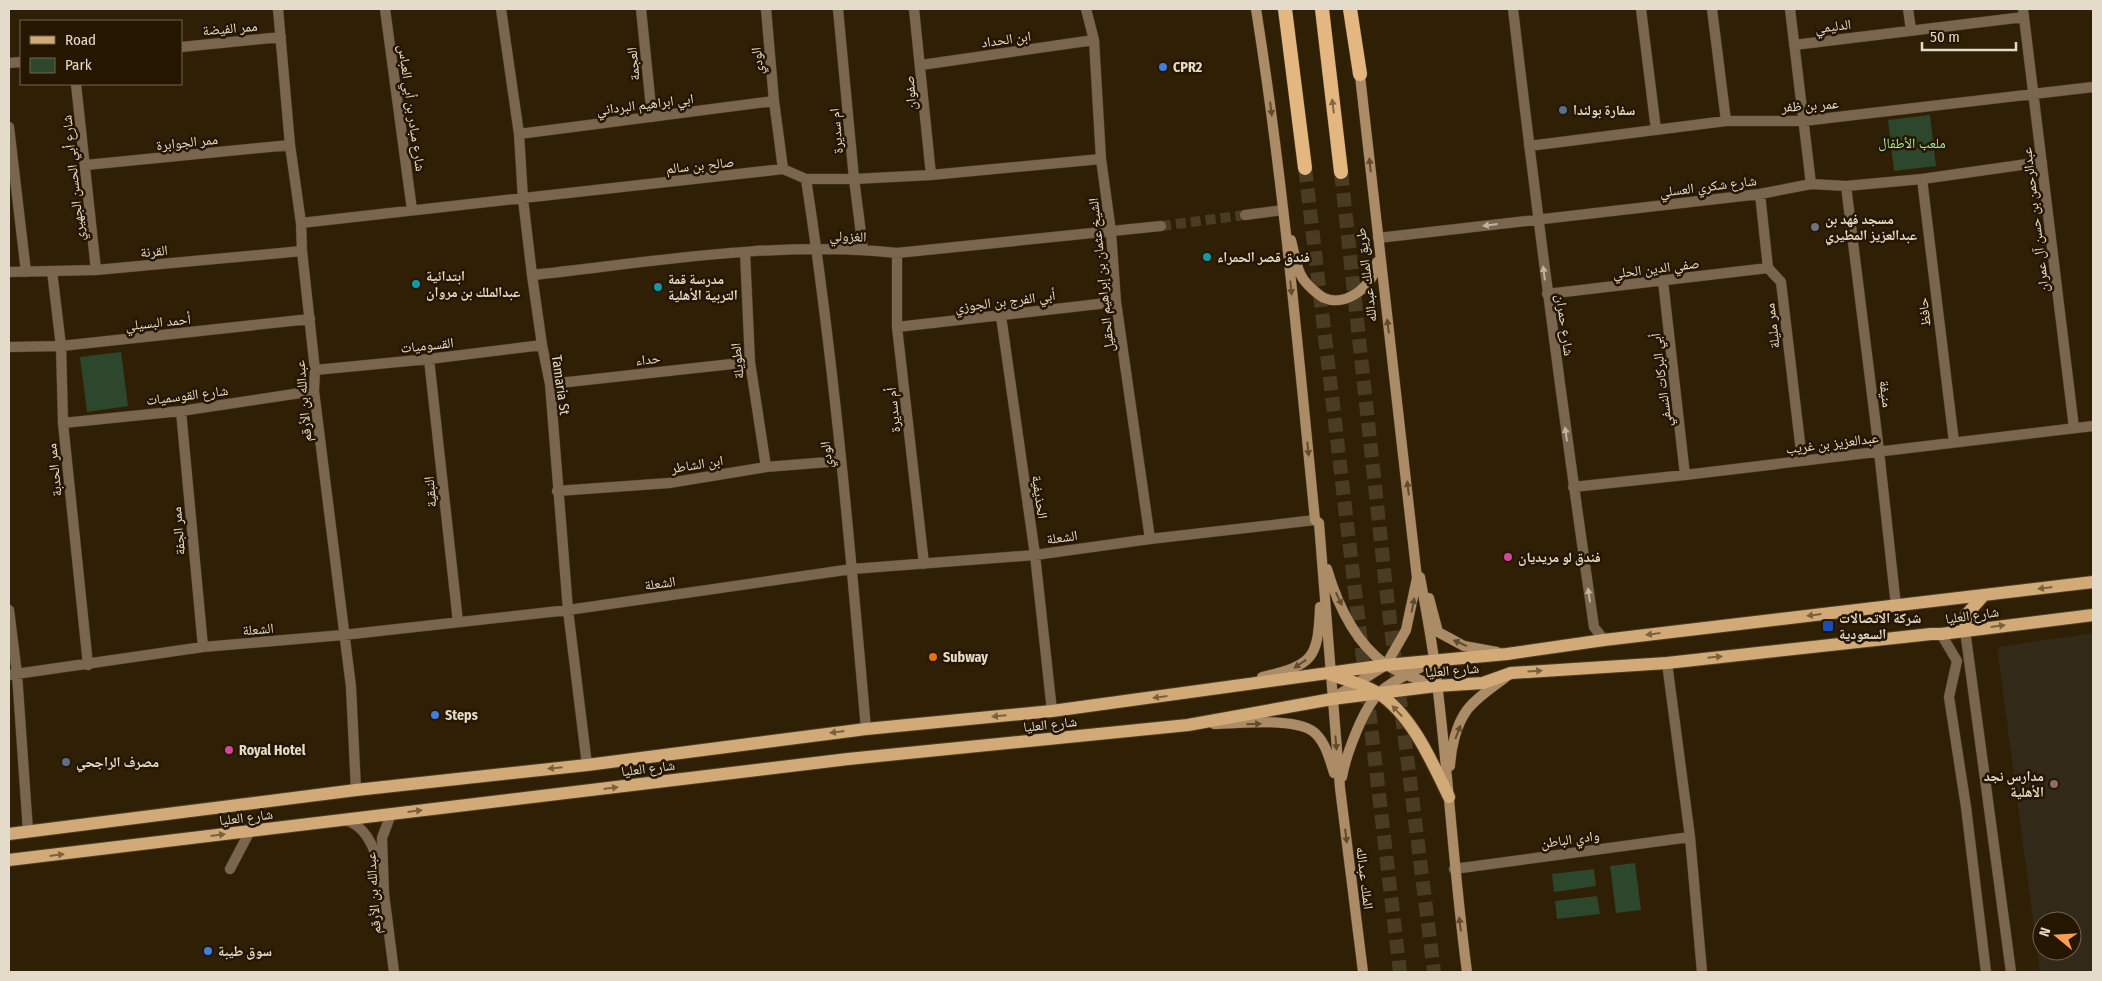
<svg xmlns="http://www.w3.org/2000/svg" width="2102" height="981" font-family="'Fira Sans Condensed','Noto Naskh Arabic',sans-serif">
  <style>
    .education { fill: #322919; fill-rule: evenodd }
    .green { fill: #2c472b }
    .lines { fill: none; stroke-linecap: round; stroke-linejoin: round }
    .minor-tunnel { stroke: #4a3c23; stroke-width: 10; stroke-dasharray: 10 5; stroke-linecap: butt }
    .trunk-tunnel { stroke: #4a3c23; stroke-width: 14; stroke-dasharray: 14 7; stroke-linecap: butt }
    .minor-casing { stroke: #4c3e25; stroke-width: 11 }
    .secondary-casing { stroke: #4c3e25; stroke-width: 11 }
    .primary-casing { stroke: #4c3e25; stroke-width: 14 }
    .trunk-casing { stroke: #4c3e25; stroke-width: 15 }
    .minor { stroke: #7a664f; stroke-width: 10 }
    .secondary { stroke: #ab8c66; stroke-width: 10 }
    .primary { stroke: #d2aa78; stroke-width: 12 }
    .trunk { stroke: #e4b780; stroke-width: 14 }
    .oneway { fill: #846640 }
    .oneway2 { fill: #614b2e }
    .oneway3 { fill: #c0b2a0 }
    .oneway4 { fill: #7c603c }
    .shop-dot { fill: #3f7fe0; stroke: #251600; stroke-width: 2 }
    .service-dot { fill: #5c6f8a; stroke: #251600; stroke-width: 2 }
    .worship-dot { fill: #6b7280; stroke: #251600; stroke-width: 2 }
    .culture-dot { fill: #0f9aa8; stroke: #251600; stroke-width: 2 }
    .hotel-dot { fill: #d1479c; stroke: #251600; stroke-width: 2 }
    .transit-dot { fill: #1a4fb4; stroke: #251600; stroke-width: 2 }
    .food-dot { fill: #e8710a; stroke: #251600; stroke-width: 2 }
    .education-dot { fill: #8d6e63; stroke: #251600; stroke-width: 2 }
    .labels { text-anchor: middle; stroke-width: 5; stroke-linejoin: round; paint-order: stroke }
    .street-label { font-size: 14px; fill: #e5dbcb; stroke: #251600 }
    .poi-label { font-size: 14px; font-weight: bold; fill: #e5dbcb; stroke: #251600; text-anchor: start }
    .park-label { font-size: 14px; fill: #a5eda1; stroke: #251600 }
  </style>
  <rect width="100%" height="100%" fill="#2f2005"/>
  <path class="education" d="M2093,633V972H2040L1997,647ZM2042,921H2072V951H2042Z"/>
  <path class="green" d="M1930,115L1936,166L1894,171L1888,120Z
    M121,352L128,406L87,412L80,357Z
    M1635,863L1641,910L1616,913L1610,866Z
    M1594,869L1596,886L1554,892L1552,874Z
    M1597,896L1600,914L1557,919L1555,901Z"/>
  <g class="lines">
    <path class="minor-tunnel" d="M1161,226L1245,215"/>
    <path class="trunk-tunnel" d="M1305,168L1400,972
      M1341,172L1386,588L1434,972"/>
    <g class="minor-casing">
      <path id="minor" d="M278,9L290,145L301,223L302,251L315,370L314,391L351,687L356,790
        M385,9L412,210
        M501,9L519,134L523,199L532,275L542,345L550,384L568,610L587,765
        M641,9L652,117
        M766,9L774,101L783,169
        M838,9L854,179L863,249
        M914,9L931,175
        M1086,9L1094,40L1101,159L1111,232L1116,302L1150,539
        M1513,9C1537,215 1564,421 1594,627L1604,640
        M1641,9L1656,130
        M1712,9L1726,121
        M1790,9L1811,184
        M1908,9L1911,30
        M2023,9L2074,428
        M1794,45L2024,17
        M181,47L281,37
        M9,63L21,62
        M921,65L1094,40
        M76,84L96,270
        M9,127L26,272
        M519,134L774,101
        M1529,146L1726,121H1803L2093,87
        M86,165L290,145
        M806,179C834,361 850,545 866,729
        M1922,179L1954,442
        M1846,186L1879,451L1896,606
        M1760,194L1768,268L1781,282L1802,460
        M1245,215L1283,210
        M301,223L783,169L806,179H854L931,175L1101,159
        M1378,238L1760,194L1811,184L1846,186L1922,179L2042,162
        M745,252L750,362L766,467
        M897,253V327L924,564
        M52,271L61,346L63,423L88,665
        M9,272L96,270L302,251
        M532,275C653,262 776,240 897,253L1161,226
        M1663,281L1685,475
        M1547,294L1768,268
        M1001,316L1035,555L1052,711
        M897,327L1116,302
        M9,347L61,346L310,319
        M429,359L458,622
        M315,370L429,359L542,345
        M550,384L750,362
        M181,411L203,647
        M63,423L181,411L314,391
        M1573,487L1685,475L2093,426
        M557,491L669,483L766,467L841,461
        M9,610L17,674L28,831
        M1965,630L2011,972
        M1941,634L1957,661L1949,697L1966,807L1986,972
        M1667,663L1690,837L1702,972
        M9,675L203,647L343,635L568,610L852,569L1035,555L1150,539L1315,520
        M391,814L382,838L384,894L394,972
        M345,820C367,826 376,851 380,872
        M230,869L250,831
        M1454,869L1690,837"/>
    </g>
    <g class="secondary-casing">
      <path id="secondary" d="M1256,9C1283,178 1298,349 1315,520L1319,523L1340,788L1363,972
        M1291,240C1294,251 1296,268 1302,277C1305,283 1318,295 1324,298C1347,308 1375,284 1377,262
        M1327,569C1337,603 1355,642 1385,664C1399,674 1419,679 1435,686
        M1420,577C1425,604 1430,631 1434,659C1448,763 1453,868 1467,972
        M1429,598L1438,632L1464,646L1497,652
        M1262,677C1313,665 1318,659 1320,607
        M1333,698L1386,665L1406,630L1417,578L1359,67
        M1214,724C1238,724 1299,716 1316,734C1326,744 1330,760 1334,773
        M1450,766C1451,748 1456,725 1467,710C1477,697 1493,687 1506,677
        M1342,777C1346,755 1363,708 1380,692C1394,679 1414,672 1430,662"/>
    </g>
    <g class="primary-casing">
      <path id="primary" d="M1965,630L1966,615L1984,595
        M1331,675C1347,680 1364,684 1378,693C1412,715 1432,762 1449,797
        M9,834L356,790L587,765L866,729L1052,711L1386,665L1507,654L1604,640L2093,582
        M9,860L848,759L1188,725L1332,699L1436,686L1483,683L1511,673L1667,663L1931,634H1941L2093,615"/>
    </g>
    <g class="trunk-casing">
      <path id="trunk" d="M1285,9L1305,168
        M1322,9L1341,172
        M1350,9L1360,74"/>
    </g>
    <use href="#minor" class="minor"/>
    <use href="#secondary" class="secondary"/>
    <use href="#primary" class="primary"/>
    <use href="#trunk" class="trunk"/>
  </g>
  <defs><path id="oneway-solid" d="M-6-.8H1V-3.2L6.5 0L1 3.2V.8H-6Z" transform="scale(1.25)"/></defs>
  <use class="oneway" href="#oneway-solid" transform="translate(1333 106) rotate(-97)"/>
  <g class="oneway2">
    <use href="#oneway-solid" transform="translate(1271 109) rotate(83)"/>
    <use href="#oneway-solid" transform="translate(1370 165) rotate(-96)"/>
    <use href="#oneway-solid" transform="translate(1291 288) rotate(84)"/>
    <use href="#oneway-solid" transform="translate(1388 326) rotate(-97)"/>
    <use href="#oneway-solid" transform="translate(1308 449) rotate(84)"/>
    <use href="#oneway-solid" transform="translate(1408 488) rotate(-97)"/>
    <use href="#oneway-solid" transform="translate(1339 599) rotate(65)"/>
    <use href="#oneway-solid" transform="translate(1413 605) rotate(-79)"/>
    <use href="#oneway-solid" transform="translate(1460 643) rotate(-156)"/>
    <use href="#oneway-solid" transform="translate(1300 664) rotate(146)"/>
    <use href="#oneway-solid" transform="translate(1254 724) rotate(-1)"/>
    <use href="#oneway-solid" transform="translate(1458 732) rotate(-69)"/>
    <use href="#oneway-solid" transform="translate(1336 743) rotate(85)"/>
    <use href="#oneway-solid" transform="translate(1346 836) rotate(83)"/>
    <use href="#oneway-solid" transform="translate(1460 924) rotate(-97)"/>
  </g>
  <g class="oneway3">
    <use href="#oneway-solid" transform="translate(1490 225) rotate(173)"/>
    <use href="#oneway-solid" transform="translate(1544 273) rotate(-97)"/>
    <use href="#oneway-solid" transform="translate(1566 434) rotate(-98)"/>
    <use href="#oneway-solid" transform="translate(1589 595) rotate(-98)"/>
  </g>
  <g class="oneway4">
    <use href="#oneway-solid" transform="translate(2045 588) rotate(173)"/>
    <use href="#oneway-solid" transform="translate(1814 615) rotate(173)"/>
    <use href="#oneway-solid" transform="translate(1998 626) rotate(-7)"/>
    <use href="#oneway-solid" transform="translate(1653 634) rotate(173)"/>
    <use href="#oneway-solid" transform="translate(1715 657) rotate(-6)"/>
    <use href="#oneway-solid" transform="translate(1535 671) rotate(-4)"/>
    <use href="#oneway-solid" transform="translate(1160 697) rotate(173)"/>
    <use href="#oneway-solid" transform="translate(1397 711) rotate(-133)"/>
    <use href="#oneway-solid" transform="translate(999 716) rotate(175)"/>
    <use href="#oneway-solid" transform="translate(837 732) rotate(173)"/>
    <use href="#oneway-solid" transform="translate(555 768) rotate(174)"/>
    <use href="#oneway-solid" transform="translate(611 788) rotate(-7)"/>
    <use href="#oneway-solid" transform="translate(415 811) rotate(-7)"/>
    <use href="#oneway-solid" transform="translate(218 835) rotate(-7)"/>
    <use href="#oneway-solid" transform="translate(57 855) rotate(-7)"/>
  </g>
  <g class="shop-dot">
    <circle cx="1163" cy="67" r="5"/>
    <circle cx="435" cy="715" r="5"/>
    <circle cx="208" cy="951" r="5"/>
  </g>
  <g class="service-dot">
    <circle cx="1563" cy="110" r="5"/>
    <circle cx="66" cy="762" r="5"/>
  </g>
  <circle class="worship-dot" cx="1815" cy="227" r="5"/>
  <g class="culture-dot">
    <circle cx="1207" cy="257" r="5"/>
    <circle cx="416" cy="284" r="5"/>
    <circle cx="658" cy="287" r="5"/>
  </g>
  <g class="hotel-dot">
    <circle cx="1508" cy="557" r="5"/>
    <circle cx="229" cy="750" r="5"/>
  </g>
  <rect class="transit-dot" x="1822" y="620" width="12" height="12" rx="2.5"/>
  <circle class="food-dot" cx="933" cy="657" r="5"/>
  <circle class="education-dot" cx="2054" cy="784" r="5"/>
  <g class="labels">
    <g class="street-label">
      <text transform="translate(1833 26) rotate(-7)" y="5">الدليمي</text>
      <text transform="translate(230 28) rotate(-5)" y="5">ممر الفيضة</text>
      <text transform="translate(1006 39) rotate(-8)" y="5">ابن الحداد</text>
      <text transform="translate(757 61) rotate(-95)" y="5">الودي</text>
      <text transform="translate(633 64) rotate(-96)" y="5">العجمة</text>
      <text transform="translate(910 93) rotate(-95)" y="5">صفوان</text>
      <text transform="translate(645 104) rotate(-7)" y="5">ابي ابراهيم البرداني</text>
      <text transform="translate(1810 105) rotate(-4)" y="5">عمر بن ظفر</text>
      <text transform="translate(412 108) rotate(82)" y="5">شارع مبادر بن أبي العباس</text>
      <text transform="translate(836 131) rotate(-95)" y="5">ام سديرة</text>
      <text transform="translate(187 142) rotate(-6)" y="5">ممر الجوابرة</text>
      <text transform="translate(700 165) rotate(-6)" y="5">صالح بن سالم</text>
      <text transform="translate(73 178) rotate(-96)" y="5">شارع أبي الحسن الجهيري</text>
      <text transform="translate(1708 186) rotate(-7)" y="5">شارع شكري العسلي</text>
      <text transform="translate(2035 220) rotate(-97)" y="5">عبدالرحمن بن حسن آل عمران</text>
      <text transform="translate(848 236) rotate(2)" y="5">الغزولي</text>
      <text transform="translate(154 251) rotate(-5)" y="5">القرنة</text>
      <text transform="translate(1656 268) rotate(-7)" y="5">صفي الدين الحلي</text>
      <text transform="translate(1101 275) rotate(-96)" y="5">الشيخ عثمان بن إبراهيم الحقيل</text>
      <text transform="translate(1366 275) rotate(-97)" y="5">طريق الملك عبدالله</text>
      <text transform="translate(1005 301) rotate(-7)" y="5">أبي الفرج بن الجوزي</text>
      <text transform="translate(1924 312) rotate(-97)" y="5">حافظ</text>
      <text transform="translate(158 322) rotate(-6)" y="5">أحمد البسيلي</text>
      <text transform="translate(1565 325) rotate(82)" y="5">شارع حمران</text>
      <text transform="translate(1772 326) rotate(-97)" y="5">ممر مليلة</text>
      <text transform="translate(427 345) rotate(-6)" y="5">القسوميات</text>
      <text transform="translate(648 359) rotate(-6)" y="5">حداء</text>
      <text transform="translate(737 361) rotate(-96)" y="5">الطويلة</text>
      <text transform="translate(1661 380) rotate(-97)" y="5">أبي البركات النسفي</text>
      <text transform="translate(561 385) rotate(82)" y="5">Tamaria St</text>
      <text transform="translate(1886 394) rotate(83)" y="5">منيفة</text>
      <text transform="translate(187 395) rotate(-7)" y="5">شارع القوسميات</text>
      <text transform="translate(303 401) rotate(-95)" y="5">عبدالله بن الأرقم</text>
      <text transform="translate(893 410) rotate(-96)" y="5">أم سديرة</text>
      <text transform="translate(1832 443) rotate(-7)" y="5">عبدالعزيز بن غريب</text>
      <text transform="translate(826 455) rotate(-96)" y="5">الودي</text>
      <text transform="translate(697 464) rotate(-9)" y="5">ابن الشاطر</text>
      <text transform="translate(54 470) rotate(-96)" y="5">ممر الحدبة</text>
      <text transform="translate(430 492) rotate(-96)" y="5">النبقية</text>
      <text transform="translate(1040 497) rotate(82)" y="5">الحذيفية</text>
      <text transform="translate(178 531) rotate(-95)" y="5">ممر الجفة</text>
      <text transform="translate(1062 537) rotate(-8)" y="5">الشعلة</text>
      <text transform="translate(660 583) rotate(-8)" y="5">الشعلة</text>
      <text transform="translate(1972 615) rotate(-8)" y="5">شارع العليا</text>
      <text transform="translate(258 629) rotate(-5)" y="5">الشعلة</text>
      <text transform="translate(1452 670) rotate(-5)" y="5">شارع العليا</text>
      <text transform="translate(1050 724) rotate(-6)" y="5">شارع العليا</text>
      <text transform="translate(648 768) rotate(-7)" y="5">شارع العليا</text>
      <text transform="translate(246 817) rotate(-7)" y="5">شارع العليا</text>
      <text transform="translate(1570 839) rotate(-8)" y="5">وادي الباطن</text>
      <text transform="translate(1365 878) rotate(83)" y="5">الملك عبدالله</text>
      <text transform="translate(373 893) rotate(-94)" y="5">عبدالله بن الأرقم</text>
    </g>
    <g class="poi-label">
      <text x="1173" y="72">CPR2</text>
      <text x="1573" y="115">سفارة بولندا</text>
      <text x="1825" y="224">مسجد فهد بن<tspan x="1825" dy="16">عبدالعزيز المطيري</tspan></text>
      <text x="1217" y="262">فندق قصر الحمراء</text>
      <text x="426" y="281">ابتدائية<tspan x="426" dy="16">عبدالملك بن مروان</tspan></text>
      <text x="668" y="284">مدرسة قمة<tspan x="668" dy="16">التربية الأهلية</tspan></text>
      <text x="1518" y="562">فندق لو مريديان</text>
      <text x="1839" y="623">شركة الاتصالات<tspan x="1839" dy="16">السعودية</tspan></text>
      <text x="943" y="662">Subway</text>
      <text x="445" y="720">Steps</text>
      <text x="239" y="755">Royal Hotel</text>
      <text x="76" y="767">مصرف الراجحي</text>
      <text x="2044" y="781" text-anchor="end">مدارس نجد<tspan x="2044" dy="16">الأهلية</tspan></text>
      <text x="218" y="956">سوق طيبة</text>
    </g>
    <g class="park-label">
      <text x="1912" y="148">ملعب الأطفال</text>
    </g>
  </g>
  <rect width="2102" height="981" fill="none" stroke="#e5dbcb" stroke-width="20"/>
  <rect x="20" y="20" width="162" height="65" fill="#251600" stroke="#726551"/>
  <rect x="30" y="36" width="25" height="8" fill="#d2aa78" stroke="#726551"/>
  <text x="65" y="45" font-size="15" fill="#e5dbcb">Road</text>
  <rect x="30" y="58" width="25" height="15" fill="#2c472b" stroke="#726551"/>
  <text x="65" y="70" font-size="15" fill="#e5dbcb">Park</text>
  <g transform="translate(2057 936) rotate(288)"><circle r="24" fill="#251600" stroke="#726551"/>
  <path d="M0-4L9 19L0 12L-9 19Z" fill="#fd9c55"/>
  <text y="-8" font-size="14" font-weight="bold" text-anchor="middle" fill="#e5dbcb">N</text>
  </g>
  <path d="M1922 42v8h94v-8" fill="none" stroke="#e5dbcb" stroke-width="2.5"/>
  <text x="1930" y="42" font-size="15" fill="#e5dbcb" stroke="#251600" stroke-width="4" paint-order="stroke">50 m</text>
</svg>
